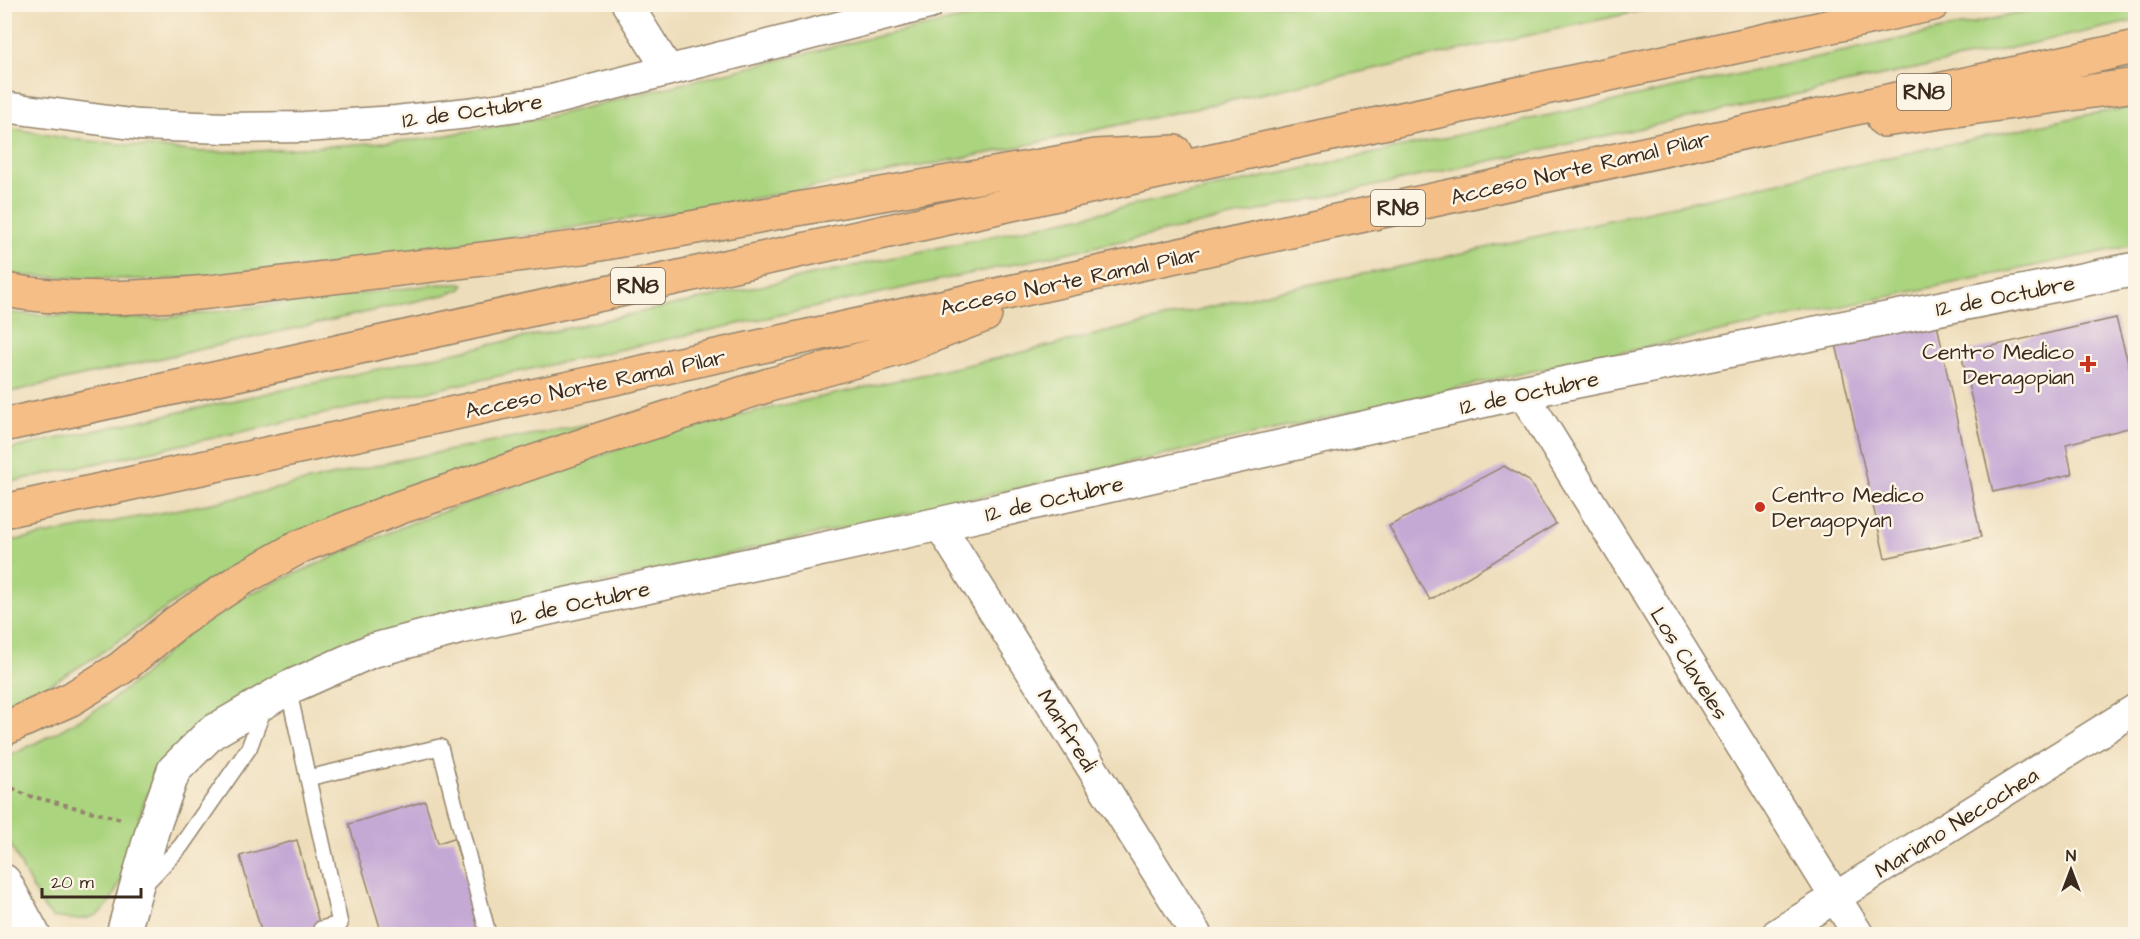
<svg xmlns="http://www.w3.org/2000/svg" width="2140" height="939" font-family="'Architects Daughter',sans-serif">
  <style>
    .green { fill: #abd47f; stroke: #737f4e; stroke-width: 1.5 }
    .building { fill: #c5a9d5 }
    .lines { fill: none; stroke-linecap: round; stroke-linejoin: round }
    .service-casing { stroke: #94846c; stroke-width: 18 }
    .minor-casing { stroke: #94846c; stroke-width: 33 }
    .tertiary-casing { stroke: #94846c; stroke-width: 36 }
    .motorway-casing { stroke: #94846c; stroke-width: 36 }
    .path { stroke: #94846c; stroke-width: 4; stroke-dasharray: 4.5 4.5; stroke-linecap: butt }
    .service { stroke: #fff; stroke-width: 15 }
    .minor { stroke: #fff; stroke-width: 30 }
    .tertiary { stroke: #fff; stroke-width: 33 }
    .motorway { stroke: #f6be87; stroke-width: 33 }
    .poi-dot { fill: #c8321e; stroke: #fcf5e5; stroke-width: 2 }
    .labels { text-anchor: middle; stroke-width: 5; stroke-linejoin: round; paint-order: stroke }
    .shield { fill: #fcf5e5; stroke: #75675a; stroke-width: 1.5 }
    .shield-label { font-size: 21px; font-weight: bold; fill: #3b2a1e }
    .street-label { font-size: 22px; fill: #3b2a1e; stroke: #fcf5e5 }
    .poi-label { font-size: 22px; fill: #3b2a1e; stroke: #fcf5e5; text-anchor: end }
  </style>
  <rect width="100%" height="100%" fill="#fcf5e5"/>
  <filter id="ink" filterUnits="userSpaceOnUse"><feTurbulence type="fractalNoise" baseFrequency=".0167" numOctaves="2"/><feDisplacementMap in="SourceGraphic" scale="12" xChannelSelector="R" yChannelSelector="G"/><feConvolveMatrix kernelMatrix="1 2 1 2 8 2 1 2 1" color-interpolation-filters="sRGB"/></filter>
  <filter id="wash" filterUnits="userSpaceOnUse"><feTurbulence type="fractalNoise" baseFrequency=".008" numOctaves="4" result="noise"/><feDisplacementMap in="SourceGraphic" scale="24" xChannelSelector="R" yChannelSelector="G"/><feGaussianBlur stdDeviation="1.35" result="paint"/><feColorMatrix in="noise" values="0 0 0 0 0 0 0 0 0 0 0 0 0 0 0 0 0 1.4 0 .05"/><feComposite in="paint" operator="in"/></filter>
  <g filter="url(#wash)">
    <rect width="100%" height="100%" fill="#eeddba"/>
    <path class="green" d="M2062,4L2135,5V21L5,483V450Z
      M1030,5H1667L999,151L726,204L321,266L159,280L23,276L5,272L4,127L70,139L200,152L259,151L426,139L555,115L865,39Z
      M2135,107V245L1528,372L439,620L160,772C155,780 150,788 147,796C134,824 123,906 94,916C80,921 66,919 52,917L39,901L5,834L6,758L61,730L106,704L141,677L197,624L235,600L409,524L630,445L721,419L1003,357L1276,291L1409,265L1917,151L2091,114Z
      M439,284H464L461,289L448,294L5,393V312L32,315L157,319Z
      M588,424L587,429L248,558L184,596L92,659L37,692L5,704V542L223,501L404,459Z"/>
    <g id="blocks">
      <path class="building" d="M2116,318L2136,392V426L2066,444L2072,474L1993,492L1961,353Z
        M1936,319L1981,537L1885,558L1836,344Z
        M1504,466L1529,481L1556,524L1430,600L1389,526Z
        M425,801L438,843L454,838L482,934H382L349,824Z
        M297,840L322,934H262L240,856Z"/>
    </g>
  </g>
  <g filter="url(#ink)">
    <use href="#blocks" fill-opacity="0" stroke="#94846c" stroke-width="1.5"/>
    <g class="lines">
      <g class="service-casing">
        <path id="service" d="M288,688L340,924L321,929
          M308,778L440,747L488,934
          M146,883L181,846L249,748L264,708"/>
      </g>
      <g class="minor-casing">
        <path id="minor" d="M627,4L668,70
          M4,107L139,125L227,128L304,127L396,121L468,113L544,102L929,4
          M1522,392L1858,934
          M939,524L1196,934
          M1777,934L2136,709"/>
      </g>
      <g class="tertiary-casing">
        <path id="tertiary" d="M4,881L33,934
          M123,934L153,828L174,770L211,733L288,688L371,651L461,627L939,524L1522,392L2136,269"/>
      </g>
      <g class="motorway-casing">
        <path id="motorway" d="M1884,120L2136,85
          M4,290C70,302 142,298 209,292L583,247L1096,156L1175,152
          M4,425L1272,147L1933,4
          M4,511L2136,47
          M4,729L71,699L121,668L177,622L240,580L299,547L401,507L601,439L769,385L894,350L985,315"/>
      </g>
      <path class="path" d="M4,784L26,795L121,819"/>
      <use href="#service" class="service"/>
      <use href="#minor" class="minor"/>
      <use href="#tertiary" class="tertiary"/>
      <use href="#motorway" class="motorway"/>
    </g>
  </g>
  <g class="poi-dot">
    <path d="M2085 355h6v6h6v6h-6v6h-6v-6h-6v-6h6z"/>
    <circle cx="1760" cy="507" r="6"/>
  </g>
  <g class="labels">
    <g class="shield">
      <rect x="1897" y="74" width="54" height="36" rx="4.5"/>
      <rect x="1371" y="190" width="54" height="36" rx="4.5"/>
      <rect x="611" y="268" width="54" height="36" rx="4.5"/>
    </g>
    <g class="shield-label">
      <text x="1924" y="99">RN8</text>
      <text x="1398" y="215">RN8</text>
      <text x="638" y="293">RN8</text>
    </g>
    <g class="street-label">
      <text transform="translate(472 110) rotate(-8)" y="8">12 de Octubre</text>
      <text transform="translate(1580 167) rotate(-13)" y="8">Acceso Norte Ramal Pilar</text>
      <text transform="translate(1070 280) rotate(-12)" y="8">Acceso Norte Ramal Pilar</text>
      <text transform="translate(2005 295) rotate(-11)" y="8">12 de Octubre</text>
      <text transform="translate(595 383) rotate(-12)" y="8">Acceso Norte Ramal Pilar</text>
      <text transform="translate(1529 392) rotate(-12)" y="8">12 de Octubre</text>
      <text transform="translate(1054 498) rotate(-13)" y="8">12 de Octubre</text>
      <text transform="translate(580 602) rotate(-12)" y="8">12 de Octubre</text>
      <text transform="translate(1690 663) rotate(58)" y="8">Los Claveles</text>
      <text transform="translate(1068 730) rotate(58)" y="8">Manfredi</text>
      <text transform="translate(1956 822) rotate(-32)" y="8">Mariano Necochea</text>
    </g>
    <g class="poi-label">
      <text x="2074" y="359">Centro Medico<tspan x="2074" dy="25">Deragopian</tspan></text>
      <text x="1772" y="502" text-anchor="start">Centro Medico<tspan x="1772" dy="25">Deragopyan</tspan></text>
    </g>
  </g>
  <rect width="2140" height="939" fill="none" stroke="#fcf5e5" stroke-width="24"/>
  <g transform="translate(2071 870)" stroke="#fcf5e5" stroke-width="4.5" paint-order="stroke">
  <path d="M0-4.5L10 22L0 15L-10 22Z" fill="#3b2a1e"/>
  <text y="-9" font-size="16" font-weight="bold" text-anchor="middle" fill="#3b2a1e">N</text>
  </g>
  <path d="M42 888v9h99v-9" fill="none" stroke="#3b2a1e" stroke-width="3"/>
  <text x="51" y="888" font-size="18" fill="#3b2a1e" stroke="#fcf5e5" stroke-width="4.5" paint-order="stroke">20 m</text>
</svg>
